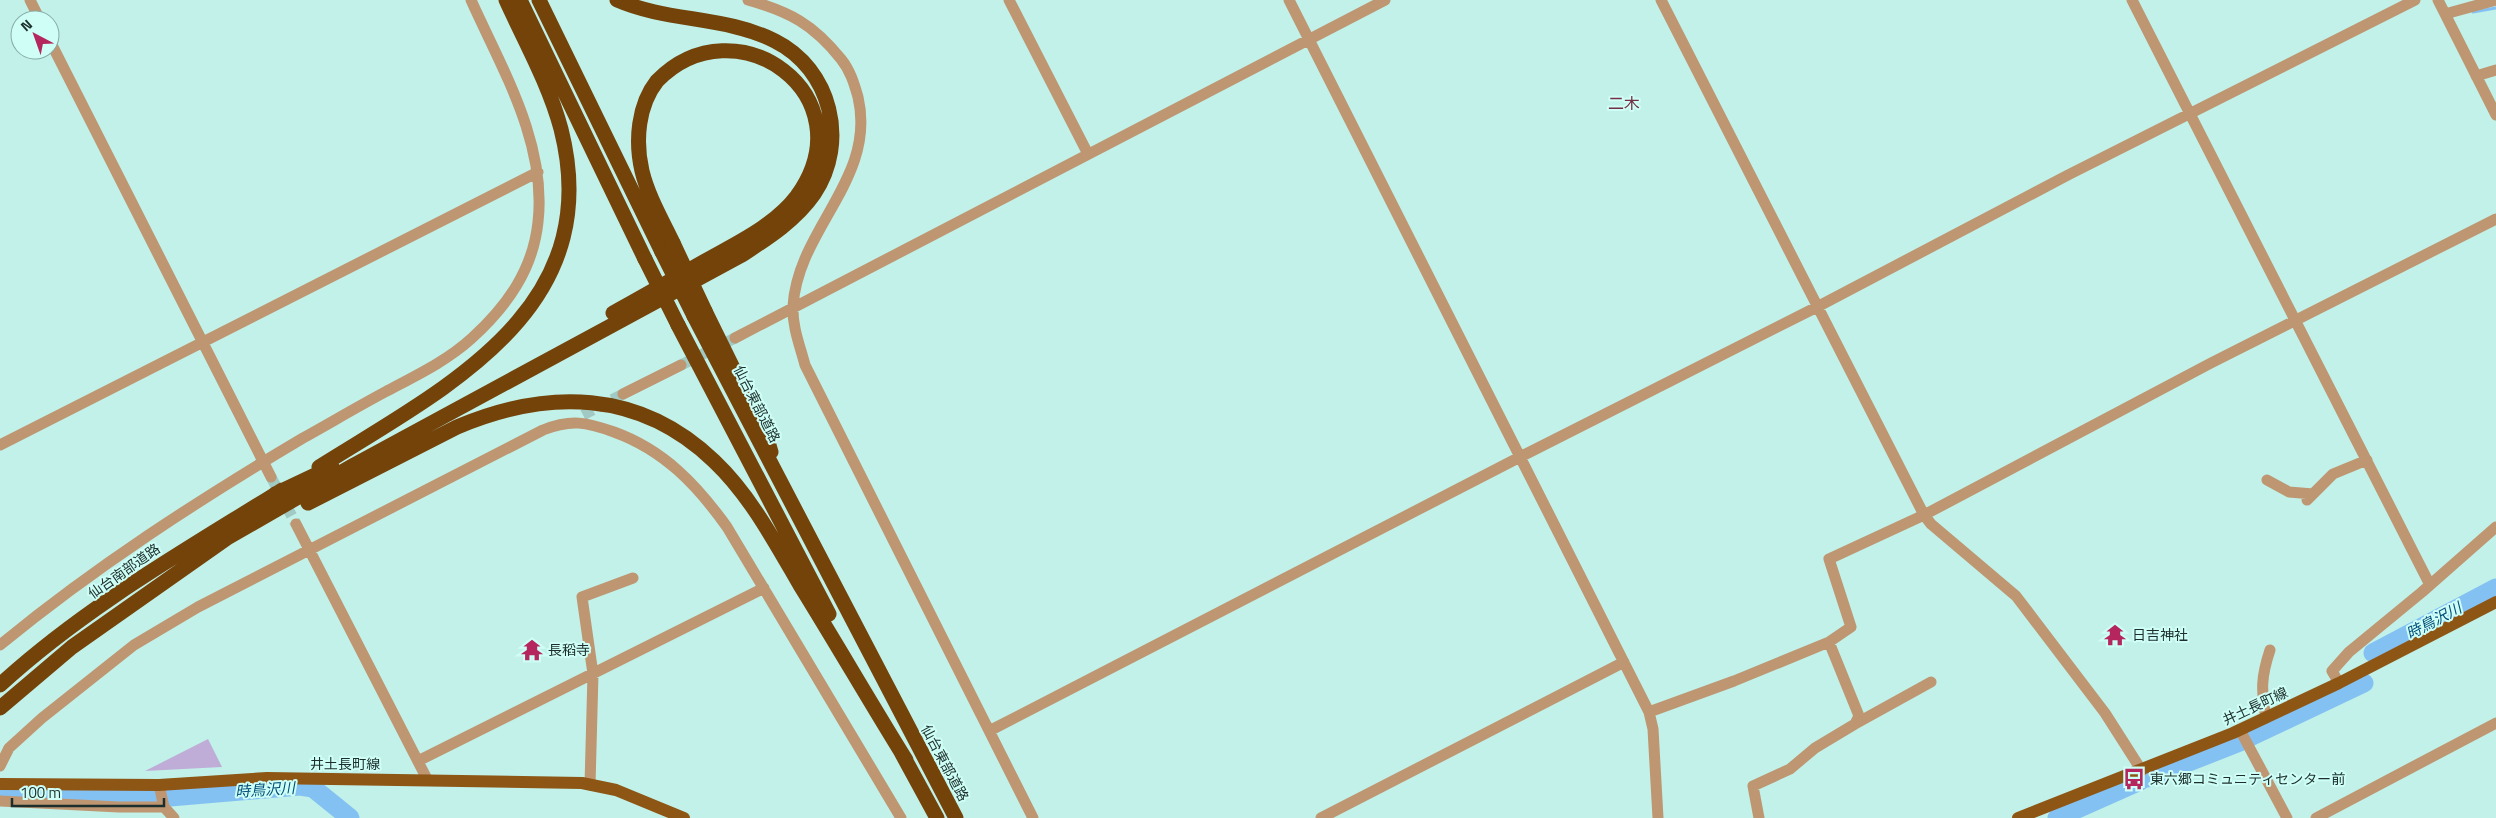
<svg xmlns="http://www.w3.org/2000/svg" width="2496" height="818" font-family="'Titillium Web','Noto Sans JP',sans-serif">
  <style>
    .green { fill: #bfadd8 }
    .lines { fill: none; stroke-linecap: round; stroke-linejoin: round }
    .stream { stroke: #84c1f3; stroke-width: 3 }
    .river { stroke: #84c1f3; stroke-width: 19 }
    .minor-tunnel { stroke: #a0cac3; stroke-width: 11; stroke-dasharray: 11 5.5; stroke-linecap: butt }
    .minor { stroke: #be9671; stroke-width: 11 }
    .major { stroke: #8e5615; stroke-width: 12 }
    .highway { stroke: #73430a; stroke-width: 15 }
    .highway-bridge { stroke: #73430a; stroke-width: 15 }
    .labels { text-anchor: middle; stroke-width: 4; stroke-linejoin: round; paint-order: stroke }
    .street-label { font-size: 14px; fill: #1c2f2c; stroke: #cefef6 }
    .poi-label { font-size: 14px; fill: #1c2f2c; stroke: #cefef6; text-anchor: start }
    .water-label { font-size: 15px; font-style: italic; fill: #004d7a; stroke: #cefef6 }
    .quarter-label { font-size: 16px; fill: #752f44; stroke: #cefef6 }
  </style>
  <rect width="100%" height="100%" fill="#c1f1e9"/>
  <path class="green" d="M208,739L222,767L145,771Z"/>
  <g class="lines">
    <path class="stream" d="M2473,12L2496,8"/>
    <path class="river" d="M2373,653L2496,588
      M2250,737L2364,683
      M2148,778L2240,742
      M0,792L152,798
      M170,797L300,786L313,788L350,818
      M2057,818L2140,781"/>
    <path class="minor-tunnel" d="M681,365L735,338
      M583,415L623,394
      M271,477L296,524"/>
    <path class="minor" d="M30,0L40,20
      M748,0C790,12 813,24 841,59C850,70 854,83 858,97C877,179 798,228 793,306C792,326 800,346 805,365L1033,818
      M1009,0L1088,154
      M1289,0L1649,712L1653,729L1658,818
      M1661,0L1924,515L1931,524L2016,596L2105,713L2142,771
      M2132,0L2430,585
      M2438,0L2496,115
      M2445,14L2496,0
      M50,41L271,477
      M2476,76L2496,70
      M735,338L1385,0
      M623,394L681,365
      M0,445L538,172
      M2267,480L2289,492L2313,494
      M2307,500L2333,474L2367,460
      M296,524L427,779
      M0,645C95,567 197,501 303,438C330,423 357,407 385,392C415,376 447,361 472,338C507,306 533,270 538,222C547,143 502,69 471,0
      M2339,683L2332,671L2349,652L2422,592L2496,527
      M1649,712L1734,681L1829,642L1851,627L1829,559L1924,515L2211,363L2496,219
      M2266,718C2261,690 2261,677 2270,650
      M1855,724L1931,682
      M991,730L1520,457L1817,307L2068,175L2415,0
      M2240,730L2287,818
      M418,761L764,588
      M0,766L9,748L42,718L134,645L198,607L543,430C571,419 586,422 614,432C664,450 697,485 727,527L901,818
      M159,785L164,807L174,818
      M590,785L593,674L582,597L633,578
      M0,801L119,807H164
      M1321,818L1624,662
      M1759,818L1753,786L1790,769L1815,748L1855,724L1859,716L1829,642
      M2316,818L2496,723"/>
    <path class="major" d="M0,784L159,785L267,778L582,783L616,790L684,818
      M2018,818L2233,733L2339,683L2496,602"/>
    <path class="highway" d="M520,0L645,259
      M539,0L662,252
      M705,311L766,435L771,452
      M613,313C644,296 675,278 705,261C737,243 774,226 797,196C869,96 736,0 657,81C638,105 635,141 642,171C648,196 662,220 673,243
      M694,316L956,818
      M678,325L829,614
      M319,467C446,387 607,310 561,129C549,84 525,42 506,0
      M275,494L332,467
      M308,503L457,427C547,389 639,389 714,461C750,495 775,542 800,585C836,643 870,702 906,760
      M0,685C85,607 186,550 282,490
      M0,708L72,647L227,538L354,465L742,255C768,238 796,220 814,194C849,142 831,69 775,41C726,16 667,22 617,0
      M901,752L937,818"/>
    <path class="highway-bridge" d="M673,243L705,311
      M662,252L694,316
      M645,259L678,325"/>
  </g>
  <defs>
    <g id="temple-bare" transform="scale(1.725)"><path d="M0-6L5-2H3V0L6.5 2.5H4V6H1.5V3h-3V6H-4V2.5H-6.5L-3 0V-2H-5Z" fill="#b4265d" stroke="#cefef6" stroke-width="2.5" paint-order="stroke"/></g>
    <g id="bus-bare" transform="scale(1.725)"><path d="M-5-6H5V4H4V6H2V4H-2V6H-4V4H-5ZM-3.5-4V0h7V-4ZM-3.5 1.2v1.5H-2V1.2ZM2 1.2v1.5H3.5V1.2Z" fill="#b4265d" stroke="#cefef6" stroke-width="2.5" paint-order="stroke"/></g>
  </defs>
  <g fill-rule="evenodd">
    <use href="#temple-bare" x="2115" y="635"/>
    <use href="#temple-bare" x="532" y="650"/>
    <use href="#bus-bare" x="2134" y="779"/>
  </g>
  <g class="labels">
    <g class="street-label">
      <text transform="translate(757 404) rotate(63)" y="5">仙台東部道路</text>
      <text transform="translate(124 571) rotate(-35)" y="5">仙台南部道路</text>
      <text transform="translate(2255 706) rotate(-25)" y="5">井土長町線</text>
      <text transform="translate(945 763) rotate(62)" y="5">仙台東部道路</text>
      <text x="345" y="769">井土長町線</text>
    </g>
    <g class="poi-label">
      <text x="2132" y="640">日吉神社</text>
      <text x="548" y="655">長稻寺</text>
      <text x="2150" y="784">東六郷コミュニティセンター前</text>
    </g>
    <g class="water-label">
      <text transform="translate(2434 621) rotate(-28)" y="5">時鳥沢川</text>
      <text transform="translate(265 790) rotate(-4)" y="5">時鳥沢川</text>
    </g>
    <g class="quarter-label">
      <text x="1624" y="109">二木</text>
    </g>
  </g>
  <g transform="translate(35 35) rotate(319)"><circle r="24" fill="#cefef6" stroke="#87aba5"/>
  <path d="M0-4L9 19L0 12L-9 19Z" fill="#b4265d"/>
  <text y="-8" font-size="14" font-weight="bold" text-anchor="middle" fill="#1c2f2c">N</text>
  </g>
  <path d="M12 798v8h152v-8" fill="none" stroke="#1c2f2c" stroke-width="2.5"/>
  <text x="20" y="798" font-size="15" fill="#1c2f2c" stroke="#cefef6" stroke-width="4" paint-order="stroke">100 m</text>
</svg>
